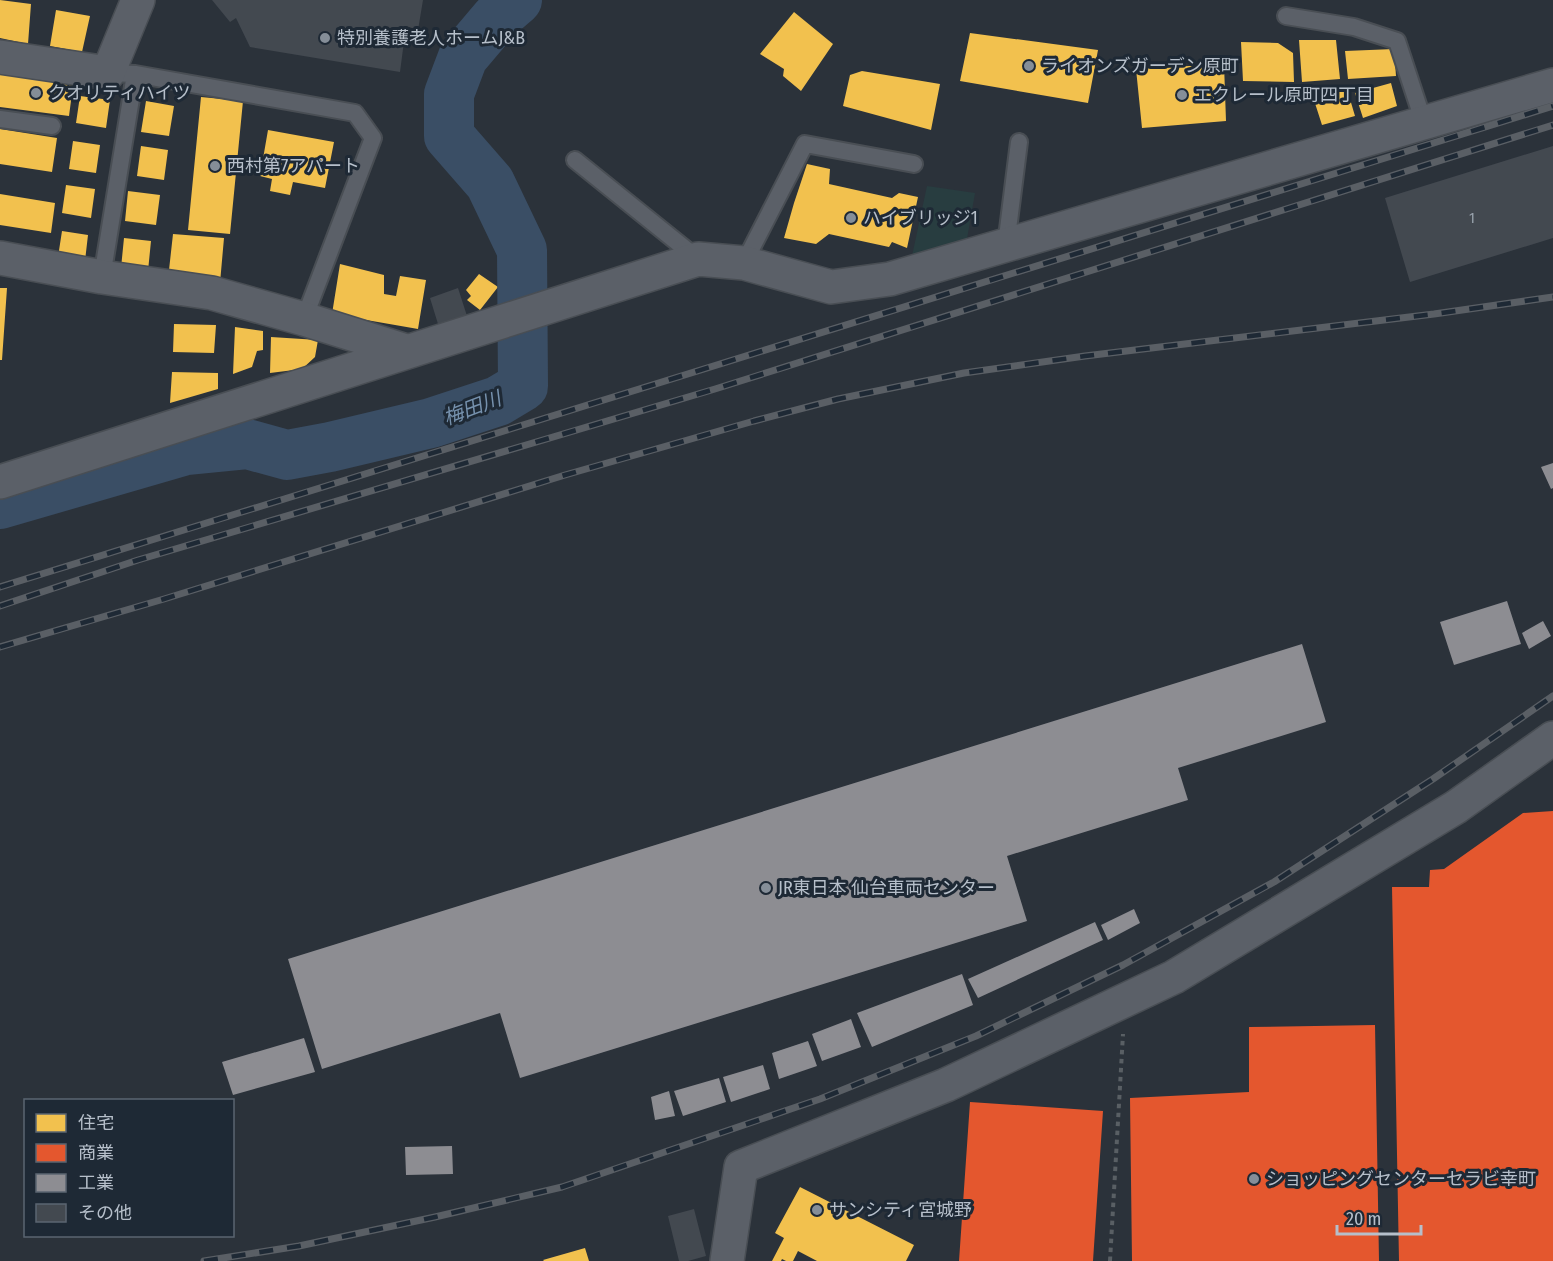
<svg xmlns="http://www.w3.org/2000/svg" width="1553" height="1261" font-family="'Fira Sans Condensed','Noto Sans JP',sans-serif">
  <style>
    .green { fill: #283d40 }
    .homes { fill: #f2c14e }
    .shops { fill: #e4572e }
    .industry { fill: #8d8d92 }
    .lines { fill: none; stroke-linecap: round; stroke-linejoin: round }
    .river { stroke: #3a4e65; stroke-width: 50 }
    .building { fill: #434950 }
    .lane-casing { stroke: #494e54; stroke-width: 20 }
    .street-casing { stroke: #494e54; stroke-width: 36 }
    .path { stroke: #595f64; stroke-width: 4; stroke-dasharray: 4.5 4.5; stroke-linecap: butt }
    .lane { stroke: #5b6068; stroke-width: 16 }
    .street { stroke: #5b6068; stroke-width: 33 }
    .rail-casing { stroke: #5a5f65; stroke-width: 7 }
    .rail { stroke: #1e2935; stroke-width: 4.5; stroke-dasharray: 14; stroke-linecap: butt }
    .poi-dot { fill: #858e98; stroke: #1e2935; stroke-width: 2 }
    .labels { text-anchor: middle; stroke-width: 6; stroke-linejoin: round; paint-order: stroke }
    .number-label { font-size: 15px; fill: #99a2ac }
    .poi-label { font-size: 18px; fill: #b6bfca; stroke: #1e2935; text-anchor: start }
    .water-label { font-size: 20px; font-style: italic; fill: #7691ad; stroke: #1e2935 }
  </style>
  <rect width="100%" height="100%" fill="#2b323a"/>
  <path class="green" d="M927,186L975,193L967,239L912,256Z"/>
  <path class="homes" d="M0,0L31,4L28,44L0,38Z
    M56,10L90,16L82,52L50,46Z
    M794,12L833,44L801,91L783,76L784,69L760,54Z
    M970,33L1098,50L1088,103L960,81Z
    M1299,40H1336L1340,79L1302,82Z
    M1241,42L1278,43L1293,53L1294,82L1243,81Z
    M1394,49L1396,76L1348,79L1345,51Z
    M1224,64L1226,121L1142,128L1136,69Z
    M0,69L74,78L69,116L0,107Z
    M862,71L940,84L931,130L843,106L850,75Z
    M1391,83L1397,106L1363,118L1355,93Z
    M1347,89L1355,116L1322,125L1313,97Z
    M80,96L110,100L106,128L76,123Z
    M201,97L243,101L230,234L188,230Z
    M146,101L174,106L169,136L141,132Z
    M0,129L57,138L52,172L0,164Z
    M268,130L334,142L325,188L293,182L290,195L270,191L272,179L260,176Z
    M73,141L100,145L96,173L69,169Z
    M141,146L168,150L164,180L137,176Z
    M807,164L830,169L829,184L892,198L899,193L918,197L907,248L892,242L889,247L829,234L816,244L784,238L794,203Z
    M66,185L95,189L91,218L62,213Z
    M128,191L160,195L156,225L125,221Z
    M0,194L55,203L51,233L0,225Z
    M62,231L88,235L85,261L58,257Z
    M173,234L224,238L220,283L168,279Z
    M124,238L151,241L148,271L121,268Z
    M340,264L384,275V294L396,296L400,276L426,280L418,329L332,314Z
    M479,274L498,287L480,310L467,300L471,296L466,290Z
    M0,288H7L2,360H0Z
    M174,324L216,325L214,353L173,352Z
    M235,327L263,331V350L257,351L252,367L233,374Z
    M271,337L318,340L315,357L302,369L270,373Z
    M172,372L218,373V389L170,403Z
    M800,1187L914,1245L906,1261H817L798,1251L793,1261H786L782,1259L781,1261H772L784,1238L775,1233Z
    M585,1248L589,1261H544L543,1260Z"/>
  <path class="shops" d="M1553,811V1261H1399L1392,887H1429L1430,870L1444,869L1523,813Z
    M1375,1025L1379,1261H1132L1130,1098L1249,1092V1027Z
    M970,1102L1103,1111L1093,1261H959Z"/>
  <path class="industry" d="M1553,463V488L1551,489L1541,467Z
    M1507,601L1521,644L1454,665L1440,622Z
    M1543,621L1551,636L1529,649L1522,633Z
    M1302,644L1326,722L1178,768L1188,800L1007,856L1027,921L520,1078L500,1013L322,1069L288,959Z
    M1134,909L1140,923L1108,940L1101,925Z
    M1095,922L1103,940L978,998L968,979Z
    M962,974L973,1005L872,1047L857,1013Z
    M851,1019L861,1047L822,1061L812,1034Z
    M304,1038L315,1072L233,1095L222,1062Z
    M808,1041L817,1066L779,1079L772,1053Z
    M763,1065L770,1089L731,1102L723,1077Z
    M719,1078L726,1102L683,1116L674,1091Z
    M669,1091L675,1116L655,1120L651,1097Z
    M452,1146L453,1174L406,1175L405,1147Z"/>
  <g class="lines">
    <path class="river" d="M0,504L186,450L247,444L287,455L330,447L431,423L498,401L523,386L522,250L490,183L449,136V94L463,57L496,18L517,0"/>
  </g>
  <path class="building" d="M212,0H423L418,30L406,26L400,72L250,47L236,18L230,22Z
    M1553,146V238L1410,282L1385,198Z
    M458,288L467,316L438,324L430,298Z
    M694,1209L706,1256L688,1261H679L668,1216Z"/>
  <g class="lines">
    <g class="lane-casing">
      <path id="lane" d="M1286,16L1354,27L1397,41L1424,123
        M108,73L135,74L355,113L373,138L304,319
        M0,119L52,126
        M575,160L698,259
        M1006,245L1019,142
        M744,263L805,144L914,164
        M102,277L135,74"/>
    </g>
    <g class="street-casing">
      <path id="street" d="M0,57L108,73L138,0
        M0,258L102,277L212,293L304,319L406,351
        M0,482L698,259L744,263L831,287L890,279L1553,85
        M727,1261L741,1167L946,1085L1174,977L1456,807L1553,738"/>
    </g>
    <path class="path" d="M1110,1261L1123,1034"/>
    <use href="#lane" class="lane"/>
    <use href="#street" class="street"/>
    <g class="rail-casing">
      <path id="rail" d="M0,587L1553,106
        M0,606L138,560L715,389L1553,125
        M0,647L164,599L565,475L754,421L838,399L964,373L1085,356L1434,314L1553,297
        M204,1261L299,1246L435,1217L562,1187L820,1099L976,1036L1123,965L1274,882L1433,779L1553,696"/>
    </g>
    <use href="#rail" class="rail"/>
  </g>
  <g class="poi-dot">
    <circle cx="325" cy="38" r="6"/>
    <circle cx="1029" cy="66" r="6"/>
    <circle cx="36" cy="93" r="6"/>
    <circle cx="1182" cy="95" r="6"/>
    <circle cx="215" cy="166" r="6"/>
    <circle cx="851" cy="218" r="6"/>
    <circle cx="766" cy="888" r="6"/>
    <circle cx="1254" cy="1179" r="6"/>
    <circle cx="817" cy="1210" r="6"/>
  </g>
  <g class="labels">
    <g class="number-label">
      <text x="1472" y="223">1</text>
    </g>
    <g class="poi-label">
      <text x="337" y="44">特別養護老人ホームJ&amp;B</text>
      <text x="1041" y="72">ライオンズガーデン原町</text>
      <text x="48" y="99">クオリティハイツ</text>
      <text x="1194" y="101">エクレール原町四丁目</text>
      <text x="227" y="172">西村第7アパート</text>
      <text x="863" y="224">ハイブリッジ1</text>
      <text x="778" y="894">JR東日本 仙台車両センター</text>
      <text x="1266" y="1185">ショッピングセンターセラビ幸町</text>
      <text x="829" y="1216">サンシティ宮城野</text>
    </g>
    <g class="water-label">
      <text transform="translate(472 408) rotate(-21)" y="7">梅田川</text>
    </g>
  </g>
  <rect x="24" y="1099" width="210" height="138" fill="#1e2935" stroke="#5b6571" stroke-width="1.5"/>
  <rect x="36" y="1114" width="30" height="18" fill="#f2c14e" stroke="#5b6571" stroke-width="1.5"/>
  <text x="78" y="1129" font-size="18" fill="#b6bfca">住宅</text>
  <rect x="36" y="1144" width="30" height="18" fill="#e4572e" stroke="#5b6571" stroke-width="1.5"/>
  <text x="78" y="1159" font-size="18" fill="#b6bfca">商業</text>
  <rect x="36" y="1174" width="30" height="18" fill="#8d8d92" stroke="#5b6571" stroke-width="1.5"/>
  <text x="78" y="1189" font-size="18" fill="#b6bfca">工業</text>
  <rect x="36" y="1204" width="30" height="18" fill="#434950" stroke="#5b6571" stroke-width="1.5"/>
  <text x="78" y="1219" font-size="18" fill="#b6bfca">その他</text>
  <path d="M1337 1225v9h84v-9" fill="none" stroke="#b6bfca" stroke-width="3"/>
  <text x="1346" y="1225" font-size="18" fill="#b6bfca" stroke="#1e2935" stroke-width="4.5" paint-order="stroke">20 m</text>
</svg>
